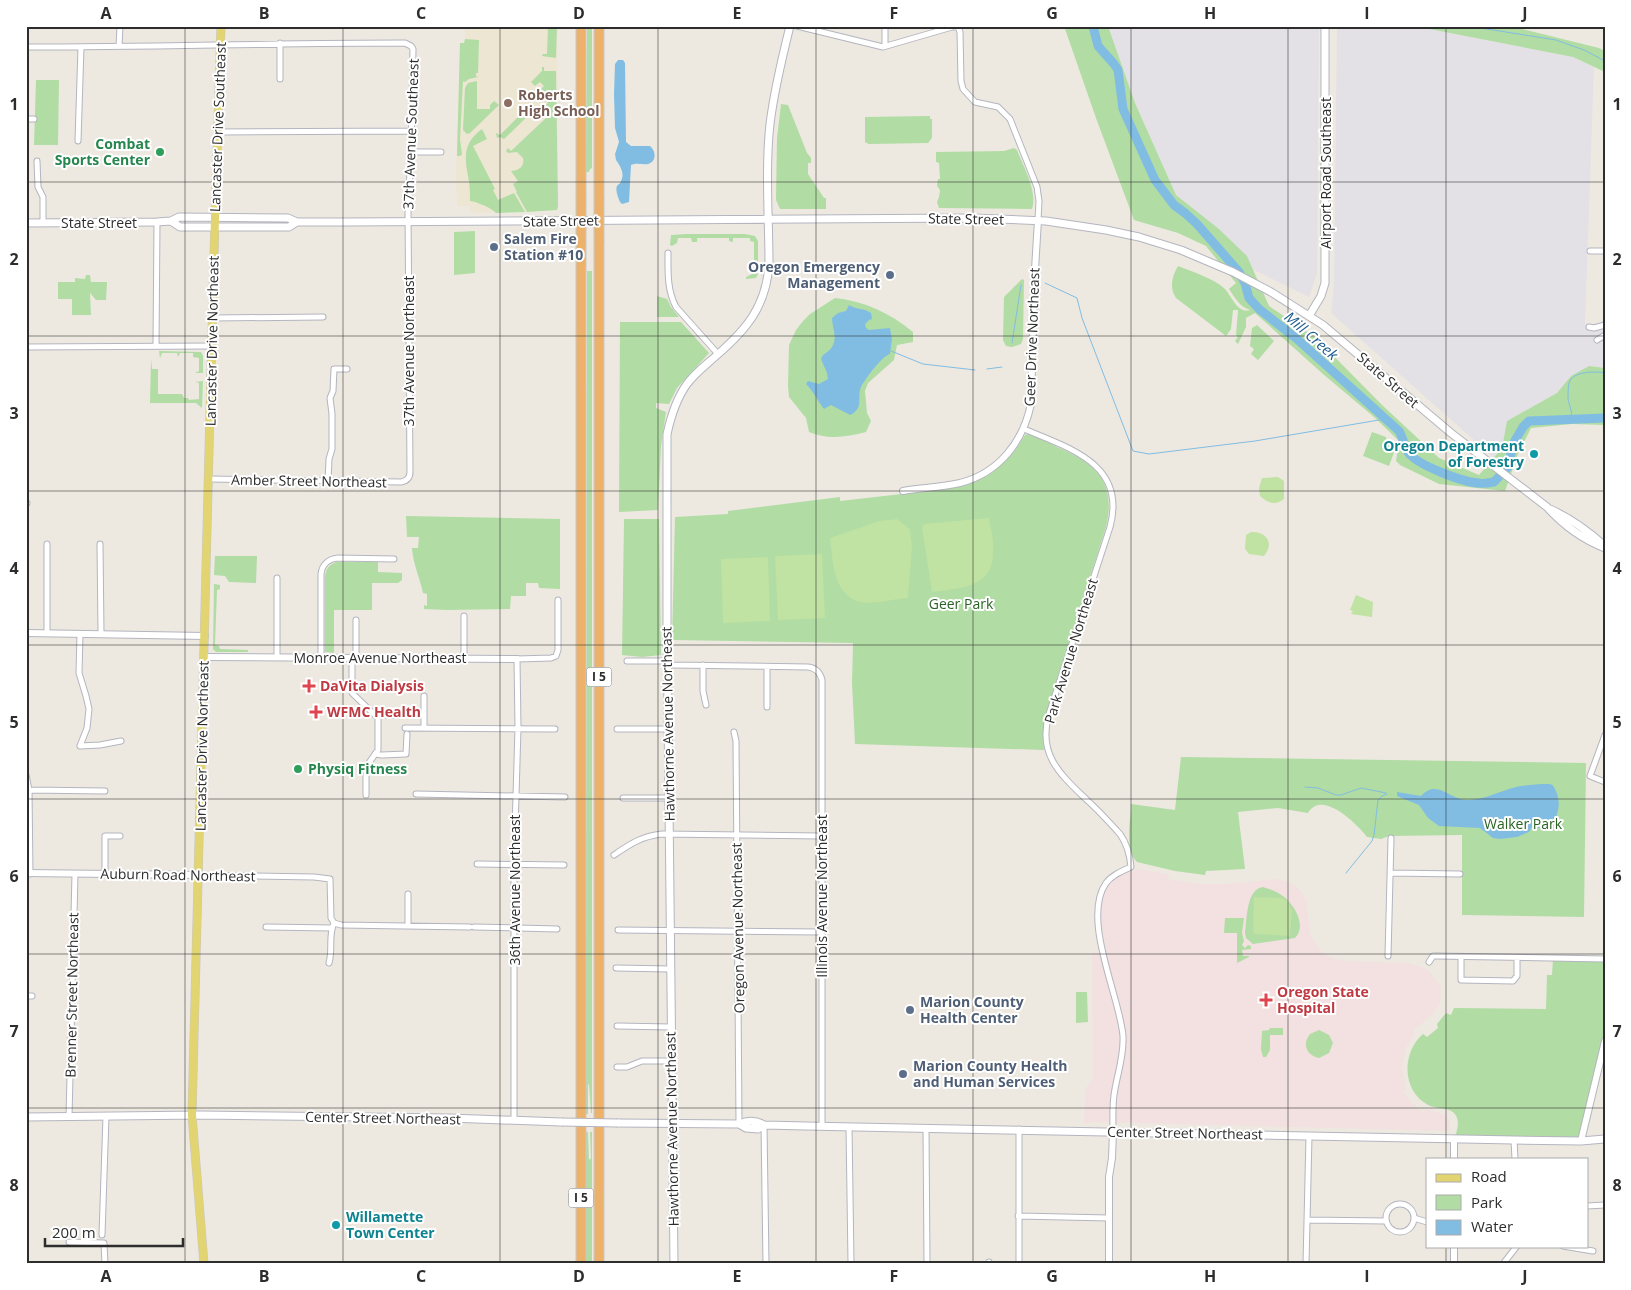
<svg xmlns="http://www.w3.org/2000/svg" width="1631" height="1290" font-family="'Open Sans',sans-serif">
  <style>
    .industrial { fill: #e3e1e6 }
    .education { fill: #ece6d3 }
    .medical { fill: #f2e1e0 }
    .green { fill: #b1dca4 }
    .pitch { fill: #c0e2a2 }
    .water { fill: #81bde2 }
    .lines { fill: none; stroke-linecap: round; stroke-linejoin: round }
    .stream { stroke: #81bde2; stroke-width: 1 }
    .river { stroke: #81bde2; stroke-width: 9 }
    .minor-casing { stroke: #b4b5bf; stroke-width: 7 }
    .tertiary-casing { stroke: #b4b5bf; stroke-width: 8 }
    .secondary-casing { stroke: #b4b5bf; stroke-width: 9 }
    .primary-casing { stroke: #c8c8c8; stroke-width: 9 }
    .motorway-casing { stroke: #c8c8c8; stroke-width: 11 }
    .minor { stroke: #fff; stroke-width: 5 }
    .tertiary { stroke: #fff; stroke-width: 6 }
    .secondary { stroke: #fff; stroke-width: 7 }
    .primary { stroke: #e1d471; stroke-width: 8 }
    .motorway { stroke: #ecb26c; stroke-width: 9 }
    .secondary-bridge-casing { stroke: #b4b5bf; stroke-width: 9; stroke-linecap: butt }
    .motorway-bridge-casing { stroke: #c8c8c8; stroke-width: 11; stroke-linecap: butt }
    .secondary-bridge { stroke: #fff; stroke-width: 7 }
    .motorway-bridge { stroke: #ecb26c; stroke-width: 9 }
    .grid { fill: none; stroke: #2d2d2d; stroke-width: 1; stroke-opacity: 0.55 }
    .education-dot { fill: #8d6e63; stroke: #fff; stroke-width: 2 }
    .leisure-dot { fill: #2e9e5b; stroke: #fff; stroke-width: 2 }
    .service-dot { fill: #5c6f8a; stroke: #fff; stroke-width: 2 }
    .culture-dot { fill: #0f9aa8; stroke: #fff; stroke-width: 2 }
    .health-dot { fill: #e0444e; stroke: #fff; stroke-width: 2 }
    .labels { text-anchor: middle; stroke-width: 4; stroke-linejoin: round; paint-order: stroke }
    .shield { fill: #fff; stroke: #6c6c6c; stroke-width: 1 }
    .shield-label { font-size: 12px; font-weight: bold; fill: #2d2d2d }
    .education-label { font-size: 14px; font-weight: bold; fill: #785e54; stroke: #fff; text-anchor: start }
    .street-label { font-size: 14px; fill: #2d2d2d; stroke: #fff }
    .leisure-label { font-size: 14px; font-weight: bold; fill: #27864d; stroke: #fff; text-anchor: end }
    .service-label { font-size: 14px; font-weight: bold; fill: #4e5e75; stroke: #fff; text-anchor: start }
    .culture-label { font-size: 14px; font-weight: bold; fill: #0d838f; stroke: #fff; text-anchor: end }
    .park-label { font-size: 14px; fill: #2a6324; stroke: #fff }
    .health-label { font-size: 14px; font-weight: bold; fill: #be3a42; stroke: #fff; text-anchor: start }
    .water-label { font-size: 15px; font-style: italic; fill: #1e5c90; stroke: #fff }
    .neatline { fill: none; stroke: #2d2d2d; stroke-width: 2 }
    .grid-label { font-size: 16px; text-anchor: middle; font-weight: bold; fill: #2d2d2d }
  </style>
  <rect width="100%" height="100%" fill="#ede9e1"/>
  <path class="industrial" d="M1108,26H1319L1317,273L1309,297L1252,269L1247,256L1219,229L1176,195L1135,103Z
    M1337,26H1414L1573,57L1594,67L1585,326L1605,321V368L1589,366L1571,376L1557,393L1507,421L1502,448L1494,458L1331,313L1334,284Z"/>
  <path class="education" d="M465,26H557L558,206L557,210L474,213L470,212L469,206H457L456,176L460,43H465Z"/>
  <path class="medical" d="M1141,869L1169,875L1168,879L1175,880L1201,884H1227L1276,879L1289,882L1297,887L1303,894L1307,904L1310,933L1318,948L1326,955L1338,960L1346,961L1408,963L1422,967L1429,971L1439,984L1441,989L1440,1003L1434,1013L1413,1031L1415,1034L1405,1049L1402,1069L1406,1089L1403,1092L1411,1102L1423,1112L1426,1109L1446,1115L1450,1123V1131L1091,1122L1084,1124L1085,1089L1093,1079L1092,953L1106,952L1100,913L1101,901L1107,887L1114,879L1123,873Z"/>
  <path class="green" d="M548,26H557L556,58L542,56L543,54H547Z
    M587,26H592V168L590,169L589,172H586Z
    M1064,26H1108L1135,103L1176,195L1219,229L1247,256L1269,306L1315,337L1382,405L1439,458L1479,475L1502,448L1507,421L1557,393L1571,376L1589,366L1605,368V425L1572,424L1531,428L1518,454L1505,491L1439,484L1400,465L1396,461L1399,441L1374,417L1323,374L1255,313L1246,318V327L1238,344L1235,341L1238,337L1236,335L1238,310H1233L1231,329L1226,336L1176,298C1169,288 1172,276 1178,266C1193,272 1213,278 1225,289C1232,297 1238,314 1250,310C1240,307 1235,298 1229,289L1236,283L1206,246L1178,233L1134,220L1096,118Z
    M1414,26H1510L1599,48L1605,51V72L1573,57Z
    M465,39L479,40L478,73H476V76L478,77L469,79L465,82L463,81L460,139L462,155L459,156H457L460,43H464Z
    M542,67H544V71H556L558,206L557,210L527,212L516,192H517L513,184L518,181L511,171C519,171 525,166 523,158L517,152L508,153L506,151L508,148L511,151L546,118L542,113L545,111L543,109L540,111L548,103L544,100L548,97L541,89L544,86L540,82L535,86L531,82L542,71Z
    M36,80H59L58,145H34Z
    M477,81V109H490V105L494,101L499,105L470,133L467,134L463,130L465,88L468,83Z
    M781,104L788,105L807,153L811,158V163H808V174L824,198H826V209H780L776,200L777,138Z
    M525,105H527L535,114V116L534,117L530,114L504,139L500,137L497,138L496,133L500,135L526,109L524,107Z
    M930,116V119H932V138L928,143L869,144L865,142V117Z
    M482,129L487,139L473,146L495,189L493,190L498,200L514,193L525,212L496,213C492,208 477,202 470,201C470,193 470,184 468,176C464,156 464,142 482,129Z
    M1014,148L1017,150C1023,166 1038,191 1032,209L939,208L937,202L939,197L940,190L937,186L938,179H940L939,163L936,162V152L1004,151Z
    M475,231V273L454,275V232Z
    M687,234H745L755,236L758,241V274L756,278L746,279V277L752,274L754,270V242L750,241V238H733V242L729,241V238H697V242H692L691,238H678L677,243L672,246L670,245L671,235Z
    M587,271H592V1113H591L589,1084L588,1085V1114H586Z
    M86,275H90L91,282H107L106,300H96L90,293L91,315H72V299H58V282H75V278L85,279Z
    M1022,279L1024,280L1023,339L1021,344L1012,347L1006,346L1003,340L1004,297Z
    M657,296L667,299L671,307L679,317H657Z
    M835,298C864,301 890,313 913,332V342L897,345L894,360L868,383L865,391L867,413L871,421L866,432C846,437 828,440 809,432L806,418L789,397L788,386L789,345L796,330L803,321L810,314Z
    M620,322H681L709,353L677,388L669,404L656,403V408L666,412L661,446L658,510L619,512Z
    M1257,325L1274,341L1258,360L1251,354L1254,349L1250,346L1252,328Z
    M159,351L201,352L203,356V373H195L199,371V358L193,357V353H180L178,357L177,353H162L160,358Z
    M151,359L152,369H158V394H182L184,398H188L189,400L199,399V383L195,382L203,381L202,408L196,403H150Z
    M1372,432L1386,437L1387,444L1396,447L1389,466L1363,456Z
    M1028,434C1038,437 1048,442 1057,447C1095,463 1117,482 1106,527L1046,714L1043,730L1044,750L855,744L852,683L853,643L672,640L675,517L728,514V511L840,497V501L946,489L971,483L987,476L998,468L1014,452L1025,435Z
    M406,516L560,519V589L539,588L538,583H526V596H511L510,609L447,610L424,609V605L427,606V594L423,593C420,578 413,564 412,548H418L419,537H407Z
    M624,519H659L661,655L642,657L622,655Z
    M215,556H257L256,583L229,582L225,576L214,575Z
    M337,562H378V572L402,573V580L398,583H372V610H334V653L325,652V576C326,568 330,564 337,562Z
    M214,584L220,585V589L217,590L215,645L219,646L220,649L248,650V652H216L213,649Z
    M1181,757L1586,763L1584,917L1462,915V835L1389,836L1381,839L1367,837C1357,824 1322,789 1308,813L1278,808L1238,812L1245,869L1206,871L1205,875L1175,871L1137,862C1124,849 1131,821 1131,804L1175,810Z
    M1263,887C1270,889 1278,892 1284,897C1295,906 1307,926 1295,938L1253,944L1246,938L1245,933C1247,920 1246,889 1263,887Z
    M1225,918H1244L1242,933L1244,941L1242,945L1245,948L1248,945L1251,946V949L1242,950L1243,956H1249V957L1237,963V933H1224Z
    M1553,959H1605V1041L1581,1141L1454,1139C1457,1131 1461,1120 1454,1113C1448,1107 1436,1109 1428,1105C1401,1090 1402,1052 1423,1034L1427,1037L1438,1028L1437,1024L1446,1013L1451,1015L1454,1008L1546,1009L1547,975H1552Z
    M1076,992H1087L1088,1022L1076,1023Z
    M1270,1028H1283V1035H1270V1050L1266,1057H1263L1261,1049L1262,1031L1269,1030Z
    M1319,1030L1329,1035L1333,1043L1329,1053L1319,1058C1306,1055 1302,1044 1310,1034Z
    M586,1132H588L589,1160L591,1158L590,1132H592V1264H586Z"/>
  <path class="pitch" d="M1278,477L1284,481V499C1275,506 1268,503 1260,496L1259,488L1262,478Z
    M989,518C991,529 994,541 993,553C993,589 958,588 932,592L922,528L924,524Z
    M897,519L910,529L912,547L908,598C894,599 879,603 866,603C833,600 833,562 830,538L879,521Z
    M1251,532C1266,531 1275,543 1264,556L1249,554L1245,549L1246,535Z
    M822,554L825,618L778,620L775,556Z
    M768,557L770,621L723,623L721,559Z
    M1356,595L1373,602L1372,617L1351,614L1353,611L1350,610Z
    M1254,897L1281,898L1288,901L1292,911L1290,936L1255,934L1253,932Z"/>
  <path class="water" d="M618,60H623L625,63L626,142L631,146H650C656,151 657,161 648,164C642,165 637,162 631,165L629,202L622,204L620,202C618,197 615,190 617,186C618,184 620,184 620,183C626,174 620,166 616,160L615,154L619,142L615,128L614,94L615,64Z
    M849,305C857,310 864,308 871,313L872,319L869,320L865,324L866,328L869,330L890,328L892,339L890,354C882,356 865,379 861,387C856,399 865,407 850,415L831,405L824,409C817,400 814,392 806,384L808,381L819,384L828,379L827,373L821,359C823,353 829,352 832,347C838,337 832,328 832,318L838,313L846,311Z
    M1547,784C1553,784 1553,785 1556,791C1561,803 1559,814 1551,826L1538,828L1532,827L1529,832L1517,837L1500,839L1493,838L1480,828L1439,826L1428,818L1419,805L1397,796V792L1421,796C1438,778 1449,800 1467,800C1484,800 1500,791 1516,787C1526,785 1537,784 1547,784Z"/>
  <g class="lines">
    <path class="stream" d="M1468,26L1556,40L1584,50L1605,61
      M1045,283L1077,298L1082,318L1133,451L1149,454L1255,441L1385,419
      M1012,343L1021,285
      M891,351L923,364L975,370
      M987,369L1002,367
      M1571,419C1573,411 1569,406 1568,399C1568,395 1568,387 1569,383C1572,371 1596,371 1605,373
      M1305,787L1318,788L1336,795H1341L1361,788L1386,793
      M1346,873L1372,841L1374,835L1378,800L1382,796L1387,794"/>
    <path class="river" d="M1093,26L1098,46L1114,64L1118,70L1123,109L1155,180L1174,205L1185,213L1197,224L1239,272L1245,283L1249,298L1259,309L1297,339L1399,431C1403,438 1404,445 1408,452C1416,465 1463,482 1478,483C1483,484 1489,483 1494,482L1508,467L1513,444L1523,427L1529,421L1605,418"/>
    <g class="minor-casing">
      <path id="minor" d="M797,26L883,47L952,27H958L960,32L961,81L963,89L975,102L998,107L1010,119L1037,187L1039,201L1038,220
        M885,26V46
        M119,46L120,26
        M26,47C153,47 279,43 405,43L411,46L413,49L411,152L408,211L410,472C410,478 407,481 401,482L209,479
        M280,79V43
        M26,119H34
        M218,132L412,131
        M78,141L81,47
        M411,152H441
        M37,161L38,187L43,197V223
        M1590,251H1605
        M668,253C668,272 667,290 676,307L718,354
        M213,318L323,317
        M1589,327L1594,328L1605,325
        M1597,340L1605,335
        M156,346L157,222
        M26,347L212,346
        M1024,429C1069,448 1127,464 1110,527L1049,714C1037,755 1061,775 1088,801C1099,811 1110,823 1120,834C1127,844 1130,855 1131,867C1122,871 1112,875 1106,883C1081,919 1120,997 1123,1036C1124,1055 1118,1072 1115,1089C1112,1103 1113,1117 1113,1131
        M328,481L329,459L332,449V414L330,398L333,391L334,369H347
        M26,503H27
        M47,544V633
        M100,544L101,634
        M464,616V658
        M356,620V657
        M80,634L79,673L86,696L89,709L87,728L80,746L100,745L121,741
        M277,657V578
        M321,657V574C322,565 328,559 338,558L394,559
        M352,657V693L378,718V750L366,767V795
        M627,661H662L673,665L808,667C816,668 820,672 822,680V1126
        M703,665V691L706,705
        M424,696V728
        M767,707V667
        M376,715H398
        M405,728L555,729
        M617,729H667
        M734,732L736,741L739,1124
        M1605,735L1590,776L1605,782
        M375,754L382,755L406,754L407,734
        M26,775L29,790L30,874
        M29,790L105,791
        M416,794L565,797
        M623,798H668
        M614,855C630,844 642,836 662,834L822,836
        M477,864L564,865
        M1390,873L1460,874
        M105,874V836H120
        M198,875L314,877L330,879L331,918L334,923C328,935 333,950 329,963
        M334,923L341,925L470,927
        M408,926V894
        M266,927L332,928
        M474,927L557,929
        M618,930L822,932
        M1388,956L1391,838
        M1461,957V980L1513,981L1517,976V958
        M1429,962L1433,956H1436L1605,959
        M616,968L670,969
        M26,996H32
        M617,1026L671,1027
        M617,1067H627L642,1061H671
        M69,1117L75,874
        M514,1121V864L518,728L517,659L551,658L556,656L558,650V600
        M764,1125L766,1264
        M849,1127L851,1264
        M926,1128L927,1264
        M1514,1140L1515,1159
        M1386 1218a14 14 0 1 1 28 0a14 14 0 1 1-28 0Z
        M1587,1206L1605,1205
        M1018,1216L1109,1218
        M1414,1218L1427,1222
        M1307,1220L1386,1221
        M102,1235L106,1116
        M69,1242L104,1243L105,1264
        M1563,1246L1593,1251
        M989,1262V1264
        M1019,1264V1129
        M1306,1264L1309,1136
        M1503,1264L1517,1246"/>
    </g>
    <g class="tertiary-casing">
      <path id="tertiary" d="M903,491C922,488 942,487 960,483C999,473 1023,442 1031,404L1034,286L1038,220
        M26,633L205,636
        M204,657L517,659
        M26,873L198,875
        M1581,1141L1605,1041
        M1454,1159V1139
        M1454,1246V1264
        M1109,1264V1177L1112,1158L1113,1131"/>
    </g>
    <g class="secondary-casing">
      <path id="secondary" d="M171,221L180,227H289L297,222
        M26,223L157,222L171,221L179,217L288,218L297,222H346L973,218L1046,221L1106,230L1139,237L1181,250L1233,272L1271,292L1323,325L1451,433L1547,507C1564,526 1582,539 1605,548
        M1309,316L1321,296L1325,283V26
        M1550,509C1570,518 1588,531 1605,546
        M26,1117L201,1115L449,1118L561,1122
        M618,1123L739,1124C748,1120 756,1120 764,1125
        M739,1124L746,1128L758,1129L764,1125L806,1126L1514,1140L1581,1141L1605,1139
        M674,1264L667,623V434C671,416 676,399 687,384C695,373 707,364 717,355C747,329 766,306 769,265C769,218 765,170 770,124C774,91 782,58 790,26"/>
    </g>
    <g class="primary-casing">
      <path id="primary" d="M204,1264L192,1115L215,217L221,26"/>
    </g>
    <g class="motorway-casing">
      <path id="motorway" d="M581,26V199
        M599,199V26
        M581,1264V241
        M599,1264V241"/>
    </g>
    <use href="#minor" class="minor"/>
    <use href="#tertiary" class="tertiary"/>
    <use href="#secondary" class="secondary"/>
    <use href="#primary" class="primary"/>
    <use href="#motorway" class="motorway"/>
    <g class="secondary-bridge-casing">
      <path id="secondary-bridge" d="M561,1122L618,1123"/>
    </g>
    <g class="motorway-bridge-casing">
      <path id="motorway-bridge" d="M599,199V241
        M581,241V199"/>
    </g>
    <use href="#secondary-bridge" class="secondary-bridge"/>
    <use href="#motorway-bridge" class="motorway-bridge"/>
  </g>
  <path class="grid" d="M185,26V1264M343,26V1264M500,26V1264M658,26V1264M816,26V1264M973,26V1264M1131,26V1264M1288,26V1264M1446,26V1159M26,182H1605M26,336H1605M26,491H1605M26,645H1605M26,799H1605M26,954H1605M26,1108H1605M1446,1246V1264"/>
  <circle class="education-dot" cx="508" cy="103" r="5"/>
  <g class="leisure-dot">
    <circle cx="160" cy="152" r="5"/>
    <circle cx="298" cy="769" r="5"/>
  </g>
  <g class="service-dot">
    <circle cx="494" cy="247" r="5"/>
    <circle cx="890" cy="275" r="5"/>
    <circle cx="910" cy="1010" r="5"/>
    <circle cx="903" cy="1074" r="5"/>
  </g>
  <g class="culture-dot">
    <circle cx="1534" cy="454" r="5"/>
    <circle cx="336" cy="1225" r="5"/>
  </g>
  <g class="health-dot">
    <path d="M306.5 678.5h5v5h5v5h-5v5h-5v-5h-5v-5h5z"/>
    <path d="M313.5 704.5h5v5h5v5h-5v5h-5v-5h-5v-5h5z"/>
    <path d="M1263.5 992.5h5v5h5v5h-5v5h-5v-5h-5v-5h5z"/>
  </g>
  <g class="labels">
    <g class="shield">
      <rect x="586.5" y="667.5" width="25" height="19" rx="4"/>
      <rect x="568.5" y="1188.5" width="25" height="19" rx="4"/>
    </g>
    <g class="shield-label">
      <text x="599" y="681">I 5</text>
      <text x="581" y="1202">I 5</text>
    </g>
    <g class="education-label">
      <text x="518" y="100">Roberts<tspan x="518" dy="16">High School</tspan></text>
    </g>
    <g class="street-label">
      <text transform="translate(218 127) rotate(-88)" y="5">Lancaster Drive Southeast</text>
      <text transform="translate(411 134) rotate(-88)" y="5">37th Avenue Southeast</text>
      <text transform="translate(1326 173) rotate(-90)" y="5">Airport Road Southeast</text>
      <text transform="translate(966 219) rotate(1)" y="5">State Street</text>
      <text transform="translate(561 221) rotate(-1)" y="5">State Street</text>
      <text x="99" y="228">State Street</text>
      <text transform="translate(1032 337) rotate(-88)" y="5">Geer Drive Northeast</text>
      <text transform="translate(212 341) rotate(-89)" y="5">Lancaster Drive Northeast</text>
      <text transform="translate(409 351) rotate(-90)" y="5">37th Avenue Northeast</text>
      <text transform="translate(1388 380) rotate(41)" y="5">State Street</text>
      <text transform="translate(309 481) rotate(1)" y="5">Amber Street Northeast</text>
      <text transform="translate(1071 651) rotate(-73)" y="5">Park Avenue Northeast</text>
      <text x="380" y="663">Monroe Avenue Northeast</text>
      <text transform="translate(668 724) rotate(-91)" y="5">Hawthorne Avenue Northeast</text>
      <text transform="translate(202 746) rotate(-89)" y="5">Lancaster Drive Northeast</text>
      <text transform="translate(178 875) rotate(1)" y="5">Auburn Road Northeast</text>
      <text transform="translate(515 890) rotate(-90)" y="5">36th Avenue Northeast</text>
      <text transform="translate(822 896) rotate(-90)" y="5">Illinois Avenue Northeast</text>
      <text transform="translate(738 928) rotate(-91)" y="5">Oregon Avenue Northeast</text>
      <text transform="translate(72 995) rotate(-89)" y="5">Brenner Street Northeast</text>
      <text transform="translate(383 1118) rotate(1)" y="5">Center Street Northeast</text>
      <text transform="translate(672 1129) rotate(-91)" y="5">Hawthorne Avenue Northeast</text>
      <text transform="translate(1185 1133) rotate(1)" y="5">Center Street Northeast</text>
    </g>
    <g class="leisure-label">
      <text x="150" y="149">Combat<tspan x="150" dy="16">Sports Center</tspan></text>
      <text x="308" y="774" text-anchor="start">Physiq Fitness</text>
    </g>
    <g class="service-label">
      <text x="504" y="244">Salem Fire<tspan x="504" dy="16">Station #10</tspan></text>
      <text x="880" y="272" text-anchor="end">Oregon Emergency<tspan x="880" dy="16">Management</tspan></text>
      <text x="920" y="1007">Marion County<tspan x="920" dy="16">Health Center</tspan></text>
      <text x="913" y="1071">Marion County Health<tspan x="913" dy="16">and Human Services</tspan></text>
    </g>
    <g class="culture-label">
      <text x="1524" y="451">Oregon Department<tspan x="1524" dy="16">of Forestry</tspan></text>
      <text x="346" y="1222" text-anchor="start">Willamette<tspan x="346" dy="16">Town Center</tspan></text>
    </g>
    <g class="park-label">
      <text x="961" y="609">Geer Park</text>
      <text x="1523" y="829">Walker Park</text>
    </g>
    <g class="health-label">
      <text x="320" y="691">DaVita Dialysis</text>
      <text x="327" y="717">WFMC Health</text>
      <text x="1277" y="997">Oregon State<tspan x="1277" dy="16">Hospital</tspan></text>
    </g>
    <g class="water-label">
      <text transform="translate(1311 336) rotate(41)" y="5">Mill Creek</text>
    </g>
  </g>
  <rect width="1631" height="1290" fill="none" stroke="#ffffff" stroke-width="55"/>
  <rect x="1426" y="1158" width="162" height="90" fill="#ffffff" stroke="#ababab"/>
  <rect x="1436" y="1174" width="25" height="8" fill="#e1d471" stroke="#ababab"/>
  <text x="1471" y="1182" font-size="15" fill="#2d2d2d">Road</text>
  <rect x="1436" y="1195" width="25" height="15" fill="#b1dca4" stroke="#ababab"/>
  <text x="1471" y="1208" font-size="15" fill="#2d2d2d">Park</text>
  <rect x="1436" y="1220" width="25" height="15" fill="#81bde2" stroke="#ababab"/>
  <text x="1471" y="1232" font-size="15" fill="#2d2d2d">Water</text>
  <path d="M45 1238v8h138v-8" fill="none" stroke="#2d2d2d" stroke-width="2.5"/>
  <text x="52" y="1238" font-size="15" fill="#2d2d2d" stroke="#ffffff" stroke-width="4" paint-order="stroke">200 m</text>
  <rect x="28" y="28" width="1576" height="1234" class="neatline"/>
  <g class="grid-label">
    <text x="106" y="19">A</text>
    <text x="264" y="19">B</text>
    <text x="421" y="19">C</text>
    <text x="579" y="19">D</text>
    <text x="737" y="19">E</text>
    <text x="894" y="19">F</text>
    <text x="1052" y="19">G</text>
    <text x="1210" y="19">H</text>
    <text x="1367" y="19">I</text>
    <text x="1525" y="19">J</text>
    <text x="14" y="110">1</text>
    <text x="1617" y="110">1</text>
    <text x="14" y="265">2</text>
    <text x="1617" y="265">2</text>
    <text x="14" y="419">3</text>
    <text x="1617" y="419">3</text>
    <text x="14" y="574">4</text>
    <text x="1617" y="574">4</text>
    <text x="14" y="728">5</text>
    <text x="1617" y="728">5</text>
    <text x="14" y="882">6</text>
    <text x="1617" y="882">6</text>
    <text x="14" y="1037">7</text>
    <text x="1617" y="1037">7</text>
    <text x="14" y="1191">8</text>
    <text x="1617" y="1191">8</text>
    <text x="106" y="1282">A</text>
    <text x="264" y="1282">B</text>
    <text x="421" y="1282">C</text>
    <text x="579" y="1282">D</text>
    <text x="737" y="1282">E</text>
    <text x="894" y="1282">F</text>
    <text x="1052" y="1282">G</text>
    <text x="1210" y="1282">H</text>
    <text x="1367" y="1282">I</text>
    <text x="1525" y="1282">J</text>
  </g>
</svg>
